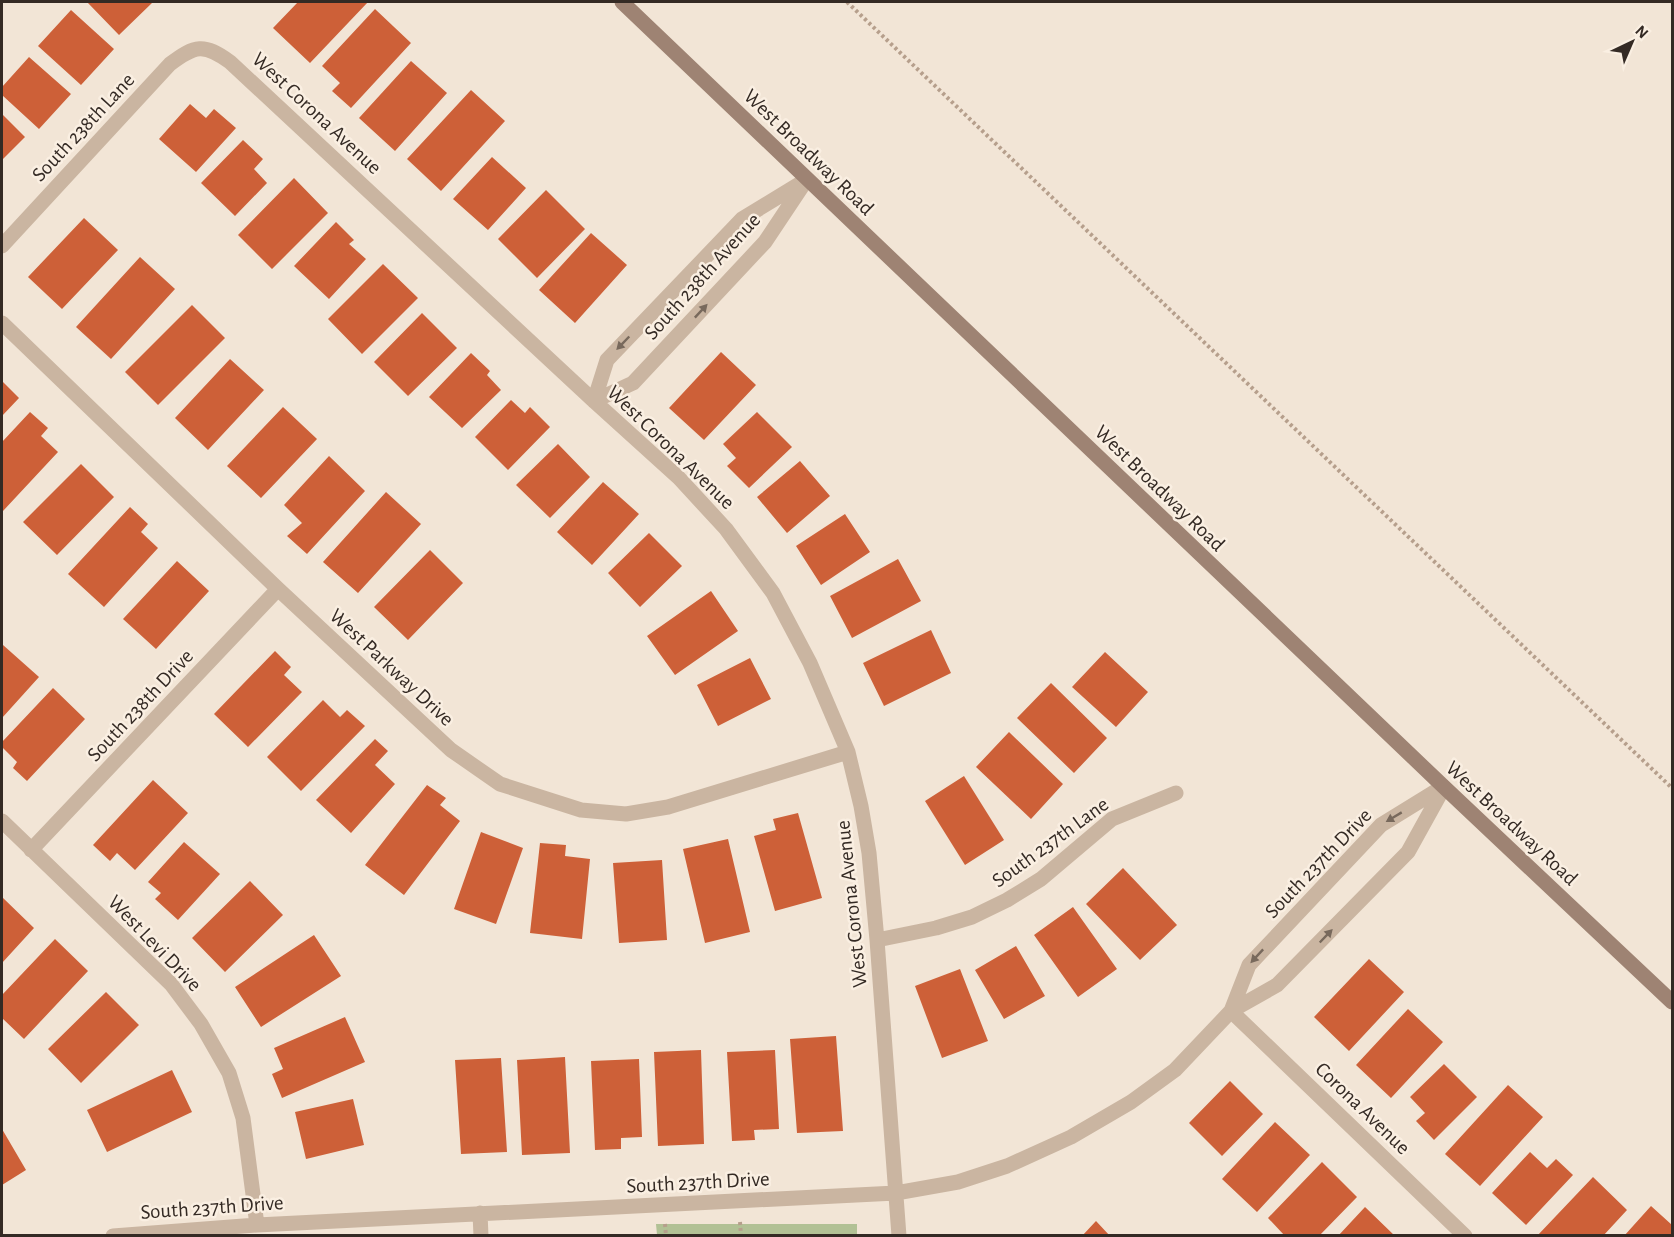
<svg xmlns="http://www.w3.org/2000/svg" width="1674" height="1237" font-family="'Alegreya Sans',sans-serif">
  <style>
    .green { fill: #b2c195 }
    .building { fill: #cd6038 }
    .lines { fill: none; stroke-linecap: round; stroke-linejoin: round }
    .path { stroke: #b69f8c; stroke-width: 4; stroke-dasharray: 3 3; stroke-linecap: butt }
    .street { stroke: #cab5a1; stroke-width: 15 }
    .secondary { stroke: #9e8373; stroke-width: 15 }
    .oneway { fill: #78695c }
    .labels { text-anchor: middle; stroke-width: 5; stroke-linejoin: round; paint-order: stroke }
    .street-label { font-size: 21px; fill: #342a24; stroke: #faefe2 }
  </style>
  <rect width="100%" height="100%" fill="#f2e5d6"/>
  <path class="green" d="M656,1224H857V1235H657Z"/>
  <path class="building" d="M87,2H153L119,35Z
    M298,2H368L310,63L273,28Z
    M375,9L411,43L351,108L332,91L340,83L322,66Z
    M71,10L114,49L81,85L38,46Z
    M29,57L71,94L39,129L2,95V87Z
    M411,61L447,93L395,151L359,118Z
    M471,90L505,121L441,191L407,159Z
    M190,104L206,118L214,109L236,128L196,172L159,139Z
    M2,114L25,137L2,160Z
    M243,140L263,159L254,169L267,183L235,216L201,183Z
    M492,157L526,188L488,230L453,199Z
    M294,178L328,213L272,269L238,235Z
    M546,190L585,229L537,278L498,239Z
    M84,218L118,250L62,309L28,277Z
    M336,222L354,240L349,244L366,259L329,299L294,266Z
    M591,233L627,265L575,323L539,290Z
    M140,257L175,289L111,359L76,327Z
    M383,264L418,298L362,354L328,319Z
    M192,305L225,338L158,405L125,372Z
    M422,313L457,348L408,396L374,362Z
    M721,352L756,385L704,440L669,408Z
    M471,353L490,371L487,375L501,390L462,428L429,397Z
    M230,359L264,390L208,450L175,418Z
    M2,381L19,398L2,416Z
    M511,400L525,413L530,407L550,427L508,470L475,437Z
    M283,407L317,439L261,498L227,466Z
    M30,412L48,428L41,436L58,452L3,511L2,509V442Z
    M757,412L792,447L749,488L727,466L736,458L723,444Z
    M558,444L590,477L550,518L516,485Z
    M329,456L365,491L307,554L287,536L302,523L284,505Z
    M800,461L830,496L787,533L757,497Z
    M81,464L114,497L57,555L23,522Z
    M603,482L639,514L592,565L557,532Z
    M386,492L421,524L358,593L323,562Z
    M130,507L148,524L141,532L158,548L104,607L68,574Z
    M845,514L870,552L821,585L796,546Z
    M649,533L682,566L640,607L608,573Z
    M430,550L463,583L408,640L374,607Z
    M898,559L921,601L852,638L830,596Z
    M177,561L209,591L156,649L123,619Z
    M711,591L738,631L675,675L647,636Z
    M931,630L951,673L884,706L863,663Z
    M3,645L39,677L2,718V647Z
    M275,651L291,667L284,675L302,692L248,747L214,714Z
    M1105,652L1148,692L1116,727L1072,687Z
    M750,658L771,699L718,726L697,685Z
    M1051,683L1107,738L1074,773L1017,718Z
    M53,688L85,719L27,781L13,768L17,762L2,747V742Z
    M323,700L340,717L347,710L365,726L301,791L267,757Z
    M1009,732L1063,784L1031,819L976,767Z
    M375,739L388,751L375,765L395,784L351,833L316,800Z
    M964,776L1004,840L965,865L925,801Z
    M153,780L188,813L135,870L117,853L110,861L93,845Z
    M427,785L446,798L440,805L460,821L404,895L365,865Z
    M798,813L822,898L775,911L754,836L776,830L773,819Z
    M481,832L523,848L496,924L454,909Z
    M728,839L750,932L705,943L683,849Z
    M184,842L220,874L178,920L155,899L161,893L148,882Z
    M540,843L566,845L565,856L590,859L582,939L530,933Z
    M662,860L667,940L619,943L613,863Z
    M1123,868L1177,925L1140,960L1086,904Z
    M250,881L283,915L225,972L192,938Z
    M2,897L34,928L2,963Z
    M1073,907L1117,969L1078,997L1034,935Z
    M314,935L341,976L261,1027L235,987Z
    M55,939L88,971L24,1039L2,1018V995Z
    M1016,946L1045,996L1004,1019L975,970Z
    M1369,959L1404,992L1349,1051L1314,1017Z
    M960,969L988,1041L942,1058L915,986Z
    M106,992L139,1025L81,1083L48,1049Z
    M1408,1009L1443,1042L1391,1098L1356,1065Z
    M345,1017L365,1062L282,1098L272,1074L283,1069L274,1048Z
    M836,1036L843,1131L797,1133L790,1039Z
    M701,1050L704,1144L658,1146L654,1052Z
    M775,1050L779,1129L754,1130L755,1140L732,1141L727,1052Z
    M565,1057L570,1153L522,1155L517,1060Z
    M501,1058L507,1152L461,1154L455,1060Z
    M639,1059L642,1137L621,1138V1149L595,1150L591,1061Z
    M1444,1064L1477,1097L1434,1140L1416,1121L1425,1113L1410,1097Z
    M172,1070L192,1112L107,1152L87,1110Z
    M1230,1081L1263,1114L1222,1156L1189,1123Z
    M1508,1085L1543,1117L1480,1186L1445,1154Z
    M353,1099L364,1145L306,1159L295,1112Z
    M1275,1122L1310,1155L1257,1212L1222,1179Z
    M2,1129L26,1170L2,1185Z
    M1530,1152L1547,1168L1556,1159L1573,1175L1526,1225L1492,1193Z
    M1322,1162L1357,1197L1319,1236H1285L1268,1218Z
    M1593,1177L1627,1210L1603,1236H1537Z
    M1651,1206L1672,1225V1236H1624Z
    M1365,1207L1395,1236H1338Z
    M1096,1221L1110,1236H1082Z"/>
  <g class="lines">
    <path class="path" d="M847,2L1672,788
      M740,1222L741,1236
      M665,1224L666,1236"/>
    <path class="street" d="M2,246L170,64C195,45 204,43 230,62L594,401L679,478L726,529L773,593L810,663L848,752L861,806L869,853L877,940L899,1236
      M2,323L278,589L451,750L500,784L581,810L626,814L668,807L848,752
      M594,401L607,360L742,219L806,180
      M594,401L633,383L765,242L803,185
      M2,821L171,984L201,1024L229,1073L243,1118L257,1225
      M31,850L278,589
      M877,940L936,928L972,917L1007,900L1041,879L1112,819L1176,793
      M1231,1011L1465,1236
      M1231,1011L1249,965L1381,825L1441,788
      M480,1213L481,1236
      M113,1236L257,1225L896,1193L958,1182L1007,1166L1071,1137L1131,1102L1175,1070L1231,1011L1277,985L1408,852L1444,787"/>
    <path class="secondary" d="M622,2L1444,787L1672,1002"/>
  </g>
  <defs><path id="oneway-solid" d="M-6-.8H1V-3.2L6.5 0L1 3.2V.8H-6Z" transform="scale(1.5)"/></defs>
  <g class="oneway">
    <use href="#oneway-solid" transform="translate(701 311) rotate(-47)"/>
    <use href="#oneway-solid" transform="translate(623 343) rotate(134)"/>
    <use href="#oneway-solid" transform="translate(1394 817) rotate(149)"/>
    <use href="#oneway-solid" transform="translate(1326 936) rotate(-46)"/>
    <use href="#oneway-solid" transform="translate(1257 956) rotate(133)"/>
  </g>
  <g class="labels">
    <g class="street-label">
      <text transform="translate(317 113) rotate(43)" y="7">West Corona Avenue</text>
      <text transform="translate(83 127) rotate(-47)" y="7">South 238th Lane</text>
      <text transform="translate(809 152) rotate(44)" y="7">West Broadway Road</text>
      <text transform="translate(702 276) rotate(-48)" y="7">South 238th Avenue</text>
      <text transform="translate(671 447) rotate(44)" y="7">West Corona Avenue</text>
      <text transform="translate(1160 488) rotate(44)" y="7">West Broadway Road</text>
      <text transform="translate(392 667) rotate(43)" y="7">West Parkway Drive</text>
      <text transform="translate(140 705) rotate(-47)" y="7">South 238th Drive</text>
      <text transform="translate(1512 823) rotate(43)" y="7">West Broadway Road</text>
      <text transform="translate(1050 842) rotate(-36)" y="7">South 237th Lane</text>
      <text transform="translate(1318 863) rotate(-46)" y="7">South 237th Drive</text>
      <text transform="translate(851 904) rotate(-96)" y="7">West Corona Avenue</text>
      <text transform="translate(155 943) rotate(46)" y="7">West Levi Drive</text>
      <text transform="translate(1363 1108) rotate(44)" y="7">Corona Avenue</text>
      <text transform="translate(698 1182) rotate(-3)" y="7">South 237th Drive</text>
      <text transform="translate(212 1207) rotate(-4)" y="7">South 237th Drive</text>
    </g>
  </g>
  <rect width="1674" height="1237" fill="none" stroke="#342a24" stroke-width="6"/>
  <g transform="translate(1632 42) rotate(44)" stroke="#faefe2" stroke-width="4.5" paint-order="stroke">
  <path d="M0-4.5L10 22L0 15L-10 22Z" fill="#342a24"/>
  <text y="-9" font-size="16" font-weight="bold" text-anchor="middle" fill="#342a24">N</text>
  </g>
</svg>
